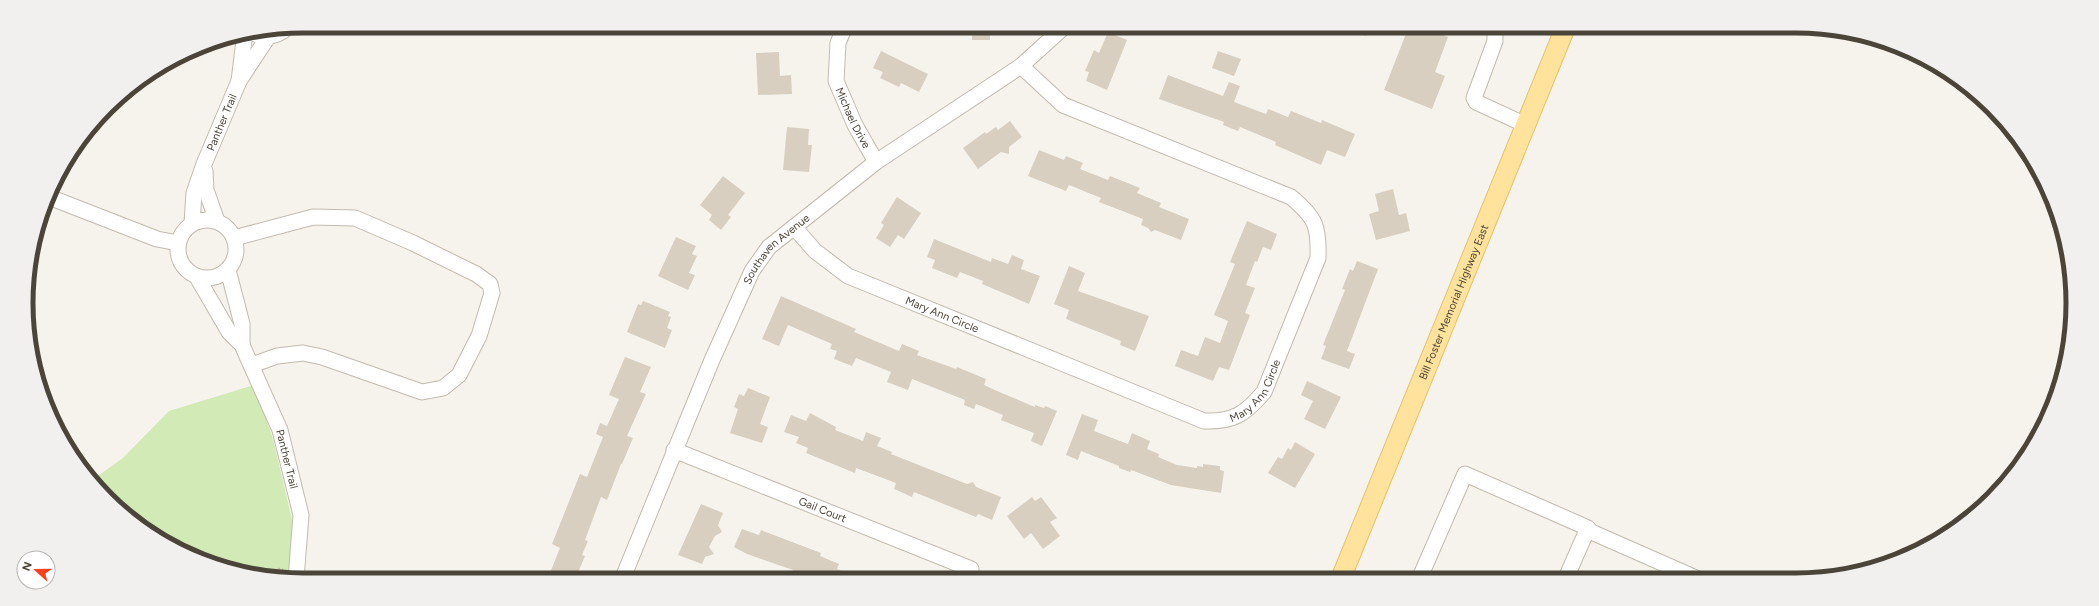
<svg xmlns="http://www.w3.org/2000/svg" width="2099" height="606" font-family="Figtree,sans-serif">
  <style>
    .green { fill: #d2eab5 }
    .building { fill: #d8cfc1 }
    .lines { fill: none; stroke-linecap: round; stroke-linejoin: round }
    .minor-casing { stroke: #c2bbae; stroke-width: 17 }
    .major-casing { stroke: #e6c16a; stroke-width: 21 }
    .path { stroke: #c4b79f; stroke-width: 2.5; stroke-dasharray: 2 2; stroke-linecap: butt }
    .minor { stroke: #fff; stroke-width: 15 }
    .major { stroke: #ffe39c; stroke-width: 19 }
    .labels { text-anchor: middle; stroke-width: 4; stroke-linejoin: round; paint-order: stroke }
    .street-label { font-size: 11px; fill: #4b4439; stroke: #fff }
    .rim { fill: none; stroke: #4b4439; stroke-width: 5 }
  </style>
  <rect width="100%" height="100%" fill="#f6f3ec"/>
  <path class="green" d="M254,385L273,439L294,528L289,579L249,575L164,543L121,511L92,480L123,458L169,411Z"/>
  <path class="building" d="M972,26H990V40H972Z
    M1409,26H1421L1448,37L1435,72L1445,76L1432,109L1384,90Z
    M1108,32L1127,40L1107,90L1086,81L1089,72L1085,71L1094,50L1099,53Z
    M881,51L928,74L919,92L901,83L899,87L880,78L883,72L873,68Z
    M1218,51L1241,59L1234,76L1212,68Z
    M779,52L780,76L791,75L792,94L758,95L756,53Z
    M1168,75L1223,96L1229,82L1240,86L1234,102L1266,114L1268,109L1288,117L1291,111L1321,123L1322,120L1355,134L1345,157L1327,150L1321,165L1275,145L1276,142L1240,127L1238,131L1223,125L1224,122L1159,99Z
    M1010,121L1022,137L1009,147V154L1001,152L978,169L963,148L985,132L986,134L996,127L998,130Z
    M787,127L809,129L808,145H812L809,172L783,170Z
    M1039,150L1064,160L1066,156L1083,163L1080,169L1108,180L1110,176L1140,188L1137,193L1161,203L1159,207L1189,219L1181,240L1155,230L1151,232L1148,228L1141,225L1143,219L1099,202L1101,198L1069,185L1066,191L1028,176Z
    M723,176L745,193L728,215L731,217L721,230L709,220L712,215L700,205Z
    M1393,189L1399,215L1406,213L1410,231L1376,240L1369,214L1379,211L1375,194Z
    M897,197L921,213L904,239L898,235L890,247L876,238L884,225L881,223Z
    M1247,221L1277,234L1271,250L1263,247L1257,262L1255,261L1246,285L1255,288L1245,313L1250,315L1229,370L1219,367L1213,381L1175,366L1181,350L1198,356L1205,337L1220,343L1228,321L1214,315L1235,264L1230,262Z
    M676,237L696,246L692,254L697,256L689,273L695,275L688,290L658,276Z
    M934,239L991,262L992,258L1008,264L1012,255L1024,260L1021,269L1040,276L1029,304L982,284L983,281L960,272L957,278L932,268L935,260L927,257Z
    M1357,261L1378,269L1347,351L1355,354L1349,369L1321,359L1326,346L1323,345L1345,290L1342,289L1350,269L1353,271Z
    M1069,266L1085,273L1078,291L1149,316L1135,351L1120,345L1121,341L1066,319L1069,310L1054,304Z
    M781,296L856,329L854,332L899,351L902,344L919,351L917,355L956,369L957,367L986,379L984,385L997,391L1035,407V405L1044,408L1045,406L1057,411L1042,446L1031,441L1034,433L1001,420L1003,415L976,404L974,409L964,405L965,400L912,379L908,390L887,382L891,372L856,358L852,366L834,359L837,351L830,349L832,344L788,325L779,346L762,339Z
    M643,301L670,312L668,316L671,317L667,328L672,330L665,348L627,332L638,304L641,305Z
    M625,357L651,367L640,392L646,394L627,436L633,438L622,464H621L607,500L601,497L585,540L588,541L582,555L585,556L575,580H560L549,575L560,548L552,544L580,474L587,477L603,437L596,434L600,423L607,426L619,399L609,395Z
    M1307,381L1341,397L1325,429L1304,419L1313,401L1301,395Z
    M748,388L770,397L760,424L768,427L762,443L730,433L738,409L734,407L739,394L744,396Z
    M810,413L836,427L835,430L863,441L866,432L881,438L877,446L892,452L891,454L967,484L973,482L976,487L1001,497L992,520L978,514L976,517L914,492L912,497L894,489L896,483L856,468L855,473L806,453L808,448L796,443L799,437L784,432L791,415L806,421Z
    M1082,414L1098,420L1094,431L1128,444L1132,433L1150,441L1147,449L1159,454L1158,457L1177,465L1197,468V466L1203,467V464L1220,466V470L1224,471L1221,493L1171,485L1131,470L1130,472L1119,468V466L1081,451L1078,460L1066,455Z
    M1295,442L1315,454L1295,488L1268,473L1278,457L1282,459L1288,448L1291,450Z
    M1032,497L1035,501L1041,497L1057,518L1050,522L1060,536L1043,549L1031,533L1024,539L1007,516Z
    M701,504L723,513L718,525L722,532L715,536L709,547L714,554L705,557L702,564L678,555Z
    M742,529L759,535L761,530L821,553L820,556L839,564L837,569L861,579H790L793,570L747,554L734,547Z"/>
  <g class="lines">
    <g class="minor-casing">
      <g id="minor">
        <path id="s1" d="M845,26L838,43L836,81L855,125L876,162"/>
        <path d="M1492,26L1495,34V41L1474,98L1476,102L1526,125"/>
        <path d="M1365,27V26"/>
        <path d="M250,31C262,40 277,37 287,28"/>
        <path d="M239,81L245,32"/>
        <path d="M205,171L206,190L217,221"/>
        <path d="M49,197L157,239L178,243"/>
        <circle cx="207" cy="249" r="29"/>
        <path id="s2" d="M192,223L194,193L204,164L239,81L268,37"/>
        <path id="s3" d="M794,227L815,251L848,276L1204,421C1234,422 1245,414 1264,392L1318,258C1319,226 1316,218 1291,197L1063,105L1021,66"/>
        <path d="M234,238L313,217L355,218L413,243L476,274L490,284L492,293L479,336L459,375L443,388L422,392L322,357L303,353L277,356L252,365"/>
        <path d="M228,270L242,324V345"/>
        <path id="s4" d="M197,277L229,332L242,345L280,430L301,515L296,579"/>
        <path id="s5" d="M674,450L971,569"/>
        <path d="M1587,530L1696,578"/>
        <path d="M1428,578L1421,575L1465,474L1588,528L1566,578"/>
        <path id="s6" d="M622,580L712,360L752,271L769,247L876,162L1021,66L1065,26"/>
      </g>
    </g>
    <g class="major-casing">
      <g id="major">
        <path id="s7" d="M1341,578L1566,26"/>
      </g>
    </g>
    <path class="path" d="M275,577L279,569L283,570"/>
    <use href="#minor" class="minor"/>
    <use href="#major" class="major"/>
  </g>
  <g class="labels">
    <g class="street-label">
      <text dy="4" stroke="none"><textPath href="#s1" startOffset="97">Michael Drive</textPath></text>
      <text dy="4" stroke="none"><textPath href="#s2" startOffset="106">Panther Trail</textPath></text>
      <text dy="4" stroke="none"><textPath href="#s6" startOffset="368">Southaven Avenue</textPath></text>
      <text dy="4" stroke="none"><textPath href="#s7" startOffset="298">Bill Foster Memorial Highway East</textPath></text>
      <text dy="4" stroke="none"><textPath href="#s3" startOffset="175">Mary Ann Circle</textPath></text>
      <text dy="4" stroke="none"><textPath href="#s3" startOffset="523">Mary Ann Circle</textPath></text>
      <text dy="4" stroke="none"><textPath href="#s4" startOffset="205">Panther Trail</textPath></text>
      <text dy="4" stroke="none"><textPath href="#s5" startOffset="160">Gail Court</textPath></text>
    </g>
  </g>
  <path d="M0 0H2099V606H0ZM303 33H1796A270 270 0 0 1 2066 303V303A270 270 0 0 1 1796 573H303A270 270 0 0 1 33 303V303A270 270 0 0 1 303 33Z" fill="#f1f0ef" fill-rule="evenodd"/>
  <path class="rim" d="M303 33H1796A270 270 0 0 1 2066 303V303A270 270 0 0 1 1796 573H303A270 270 0 0 1 33 303V303A270 270 0 0 1 303 33Z"/>
  <g transform="translate(36 570) rotate(291)"><circle r="19" fill="#ffffff" stroke="#b7b4b0"/>
  <path d="M0-3L7 15L0 10L-7 15Z" fill="#fc3f1d"/>
  <text y="-6" font-size="11" font-weight="bold" text-anchor="middle" fill="#4b4439">N</text>
  </g>
</svg>
